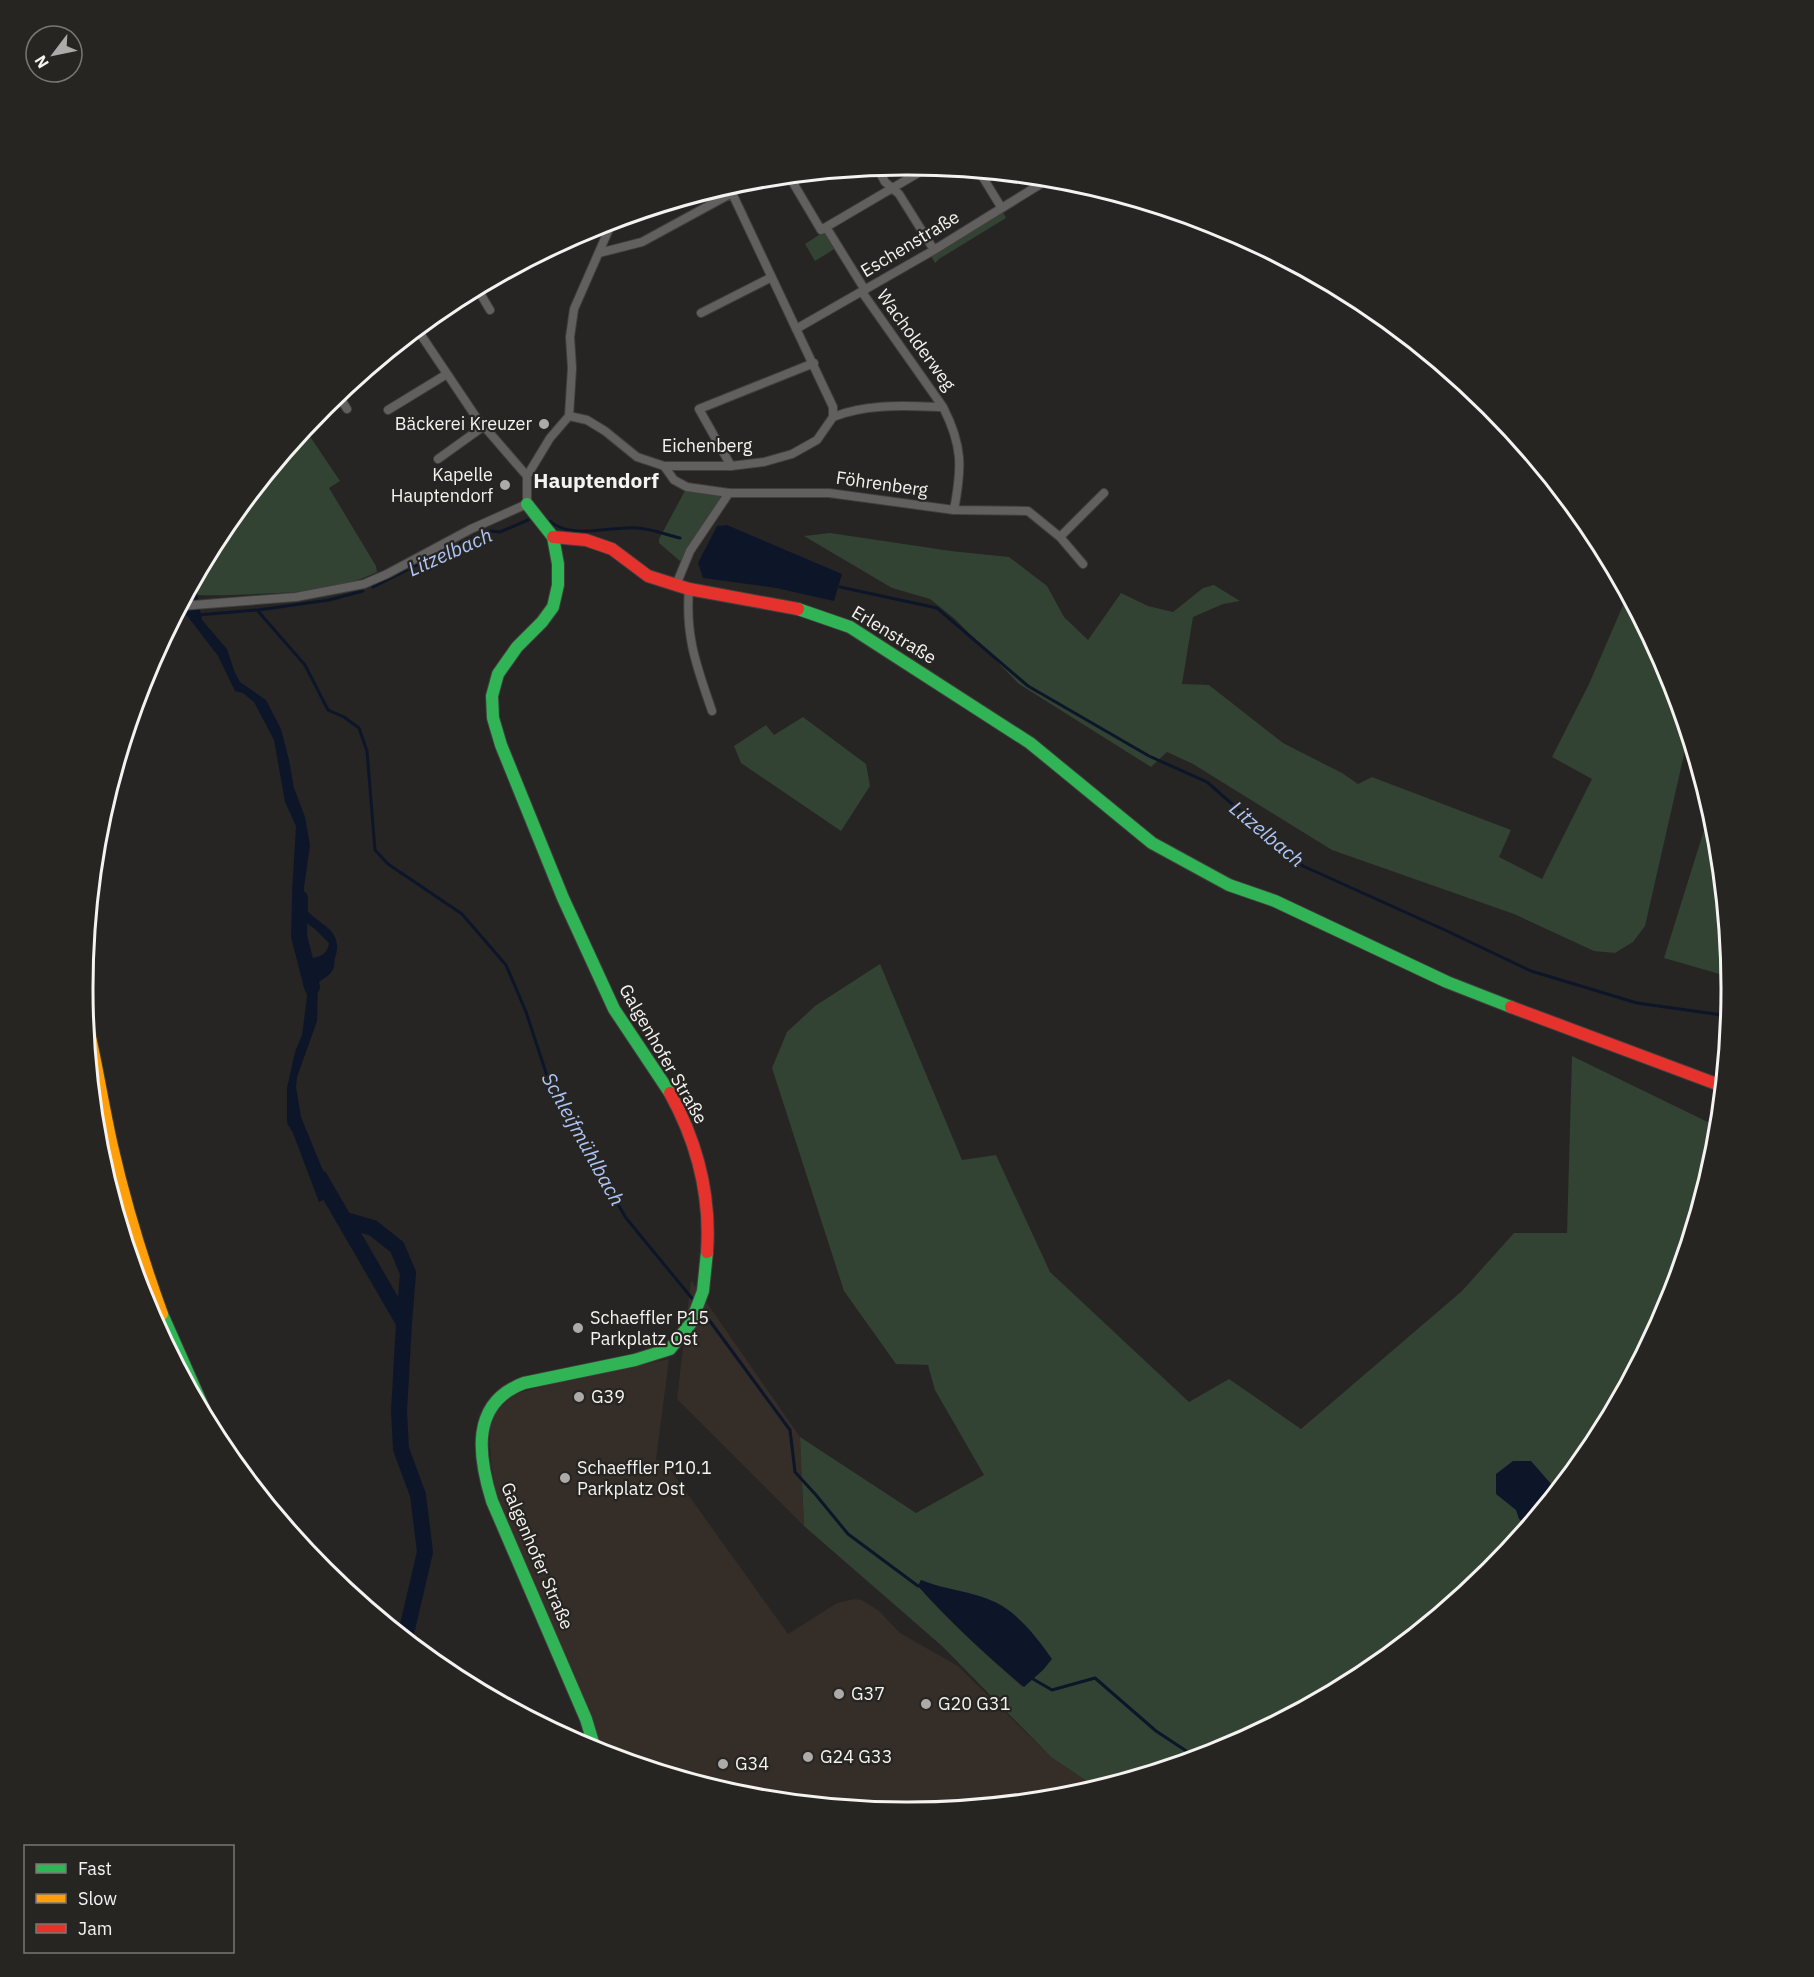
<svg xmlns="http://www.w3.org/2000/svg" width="1814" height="1977" font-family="'IBM Plex Sans',sans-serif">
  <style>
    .built { fill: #342d28 }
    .green { fill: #324233; fill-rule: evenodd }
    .water { fill: #0d1629 }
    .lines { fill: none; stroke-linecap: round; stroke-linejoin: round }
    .stream { stroke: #0d1629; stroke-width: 3 }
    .river { stroke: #0d1629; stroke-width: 16 }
    .street-casing { stroke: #413f3e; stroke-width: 10 }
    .fast-casing { stroke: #413f3e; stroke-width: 14 }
    .slow-casing { stroke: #413f3e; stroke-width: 14 }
    .jam-casing { stroke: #413f3e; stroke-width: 14 }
    .street { stroke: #62605f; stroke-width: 8 }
    .fast { stroke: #30b455; stroke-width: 12 }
    .slow { stroke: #ff9f0a; stroke-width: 12 }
    .jam { stroke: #e5322d; stroke-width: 12 }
    .poi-dot { fill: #adabaa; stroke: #272522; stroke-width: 2 }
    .labels { text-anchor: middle; stroke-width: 4.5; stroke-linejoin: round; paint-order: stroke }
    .street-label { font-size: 18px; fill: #f5f3f2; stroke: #272522 }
    .poi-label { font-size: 18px; fill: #f5f3f2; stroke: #272522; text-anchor: start }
    .water-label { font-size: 20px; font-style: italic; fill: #adc5f7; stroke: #272522 }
    .quarter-label { font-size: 21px; font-weight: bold; fill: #f5f3f2; stroke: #272522 }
    .rim { fill: none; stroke: #f5f3f2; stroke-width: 3 }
  </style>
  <rect width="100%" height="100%" fill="#262523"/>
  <path class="built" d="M691,1280L800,1437L804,1526L677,1399Z
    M669,1359L656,1460L664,1461L788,1634L837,1603L854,1599L862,1600L879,1611L900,1633L958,1666L1051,1757L1097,1788L1068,1797L907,1813L746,1797L606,1755L497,1497L491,1464L489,1431L491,1420L498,1409L515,1394L553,1383Z"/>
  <path class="green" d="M1003,212L1006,218L939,259L935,263L931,256Z
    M825,231L836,248L815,261L805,244Z
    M305,429L340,481L329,488L376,566L377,572C346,587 314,591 279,593C251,594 224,596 196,595L195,580L222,530Z
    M687,487L729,493L690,551L680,561L659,543V539Z
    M830,533L951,551L1009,557L1047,586L1064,617L1088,640L1121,593L1148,606L1173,612L1203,588L1214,585L1240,601L1223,604L1193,617L1182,684L1209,685L1283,743L1342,773L1358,784L1372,777L1511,830L1499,857L1542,879L1592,779L1552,757L1589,684L1627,596L1669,673L1688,737L1645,926L1633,942L1615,953L1594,951L1514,914L1332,850L1193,764L1167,752L1151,767L1019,684L955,619L930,599L892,588L804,536Z
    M803,717L866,764L870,786L841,831L741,763L734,746L766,725L774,735Z
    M1710,811L1716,828L1730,977L1664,958Z
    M880,964L962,1160L996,1155L1050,1272L1189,1402L1229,1379L1301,1429L1462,1291L1514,1233H1567L1572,1056L1718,1127L1716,1150L1669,1304L1592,1447L1490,1572L1365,1674L1222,1750L1097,1788L1051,1757L942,1646L804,1526L800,1437L916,1513L984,1475L935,1390L928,1365L896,1364L844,1291L772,1068L787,1032L815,1006ZM921,1580L939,1588L997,1603L1023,1687C986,1655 951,1623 918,1586Z"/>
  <path class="water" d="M727,525L842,574L834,601L776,588L703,578L698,563L717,526Z
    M195,580L202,620L227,649L235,673L240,682L266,700L281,729L289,760L294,788L305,817L310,845L302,902C311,925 346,925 335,958C334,962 335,967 332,971C329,976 322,979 318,983L317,1021L297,1077L296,1087L301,1117L333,1195L319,1202L293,1133L287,1123V1088L295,1052L302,1035L307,997L305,972L308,959C320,957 327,955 329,943L316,930L295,914L292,892L296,826L285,802L274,740L254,702L243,693L235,691L218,656L185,613L184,600Z
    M1513,1461H1531L1552,1485L1554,1493L1528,1525L1519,1519L1516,1510L1496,1494V1474Z
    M921,1580C945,1590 973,1591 997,1603C1018,1613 1039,1640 1052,1659L1043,1670L1024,1687C986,1655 951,1623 918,1586Z"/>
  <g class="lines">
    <path class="stream" d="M550,521C572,541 613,525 638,528C652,529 667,535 680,538
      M373,587L461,543L491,531L500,532L528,520
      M840,587L937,608L1028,686L1149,756L1207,782L1303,866L1447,931L1531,971L1637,1003L1729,1016
      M258,610L329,600L363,591
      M198,615L257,610L305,665L328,710L344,717L359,728L367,751L375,850L388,864L462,914L506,965L526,1012L552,1091L626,1218L695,1302
      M701,1309L790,1430L795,1472L816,1495L848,1534L918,1586
      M1033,1679L1052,1690L1095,1678L1156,1731L1197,1758"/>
    <path class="river" d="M300,898L299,936L312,987
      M320,1178L404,1323L399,1411L401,1449L418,1495L425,1552L405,1638
      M345,1220L373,1228L397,1247L408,1273L404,1323"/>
    <g class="street-casing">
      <path id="street" d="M877,167L885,182L899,194L934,250
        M979,171L1001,207
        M789,176L821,230L930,166
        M826,227L865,290
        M477,288L490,310
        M862,292L943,407
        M701,313L770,278
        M417,329L476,417L527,476
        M796,329L934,250L1039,185
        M338,394L347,409
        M388,410L447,374
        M569,416L587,420L605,431L637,457L664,466H731L764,462L792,454L817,440L833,417V407L732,193L642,242L599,253
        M833,417C867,403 907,406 943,407C963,446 962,468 954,510
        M438,459L484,426
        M664,466L674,480L687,487L729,493H829L954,510L1028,511L1060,537L1083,564
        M731,466L699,409L814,363
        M1060,537L1104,493
        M676,585L690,551L729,493
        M689,589C685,637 697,667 712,711
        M181,606L296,597L364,584L387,574L471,529L527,504V476L550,438L569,416L572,368L570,337L574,309L613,220
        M109,1184L111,1155
        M116,1206L127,1204"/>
    </g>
    <g class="fast-casing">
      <path id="fast" d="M527,504L553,537L558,564V585L553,607L542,622L517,647L498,674L492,696L493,718L501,745L563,898L614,1009L670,1093
        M798,609L850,627L1030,743L1152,843L1229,885L1275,901L1447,982L1511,1007
        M162,1314L215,1434L225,1450
        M596,1752L586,1719L492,1501C478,1456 470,1403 524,1383L635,1360L670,1349L691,1323L703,1291L707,1252"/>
    </g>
    <g class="slow-casing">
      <path id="slow" d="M85,1015C96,1059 102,1102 112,1146C125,1203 142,1259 162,1314"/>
    </g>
    <g class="jam-casing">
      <path id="jam" d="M553,537L586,540L612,549L648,576L689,589L798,609
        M1511,1007L1722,1086
        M670,1093C697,1142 711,1195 707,1252"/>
    </g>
    <use href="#street" class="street"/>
    <use href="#fast" class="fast"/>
    <use href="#slow" class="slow"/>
    <use href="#jam" class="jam"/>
  </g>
  <g class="poi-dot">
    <circle cx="544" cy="424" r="6"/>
    <circle cx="505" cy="485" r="6"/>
    <circle cx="578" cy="1328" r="6"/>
    <circle cx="579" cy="1397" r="6"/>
    <circle cx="565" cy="1478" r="6"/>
    <circle cx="839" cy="1694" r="6"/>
    <circle cx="926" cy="1704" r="6"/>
    <circle cx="808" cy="1757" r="6"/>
    <circle cx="723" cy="1764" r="6"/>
  </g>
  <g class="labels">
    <g class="street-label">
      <text transform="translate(910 244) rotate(-31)" y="6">Eschenstraße</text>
      <text transform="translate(916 340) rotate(54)" y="6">Wacholderweg</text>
      <text x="707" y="452">Eichenberg</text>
      <text transform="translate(882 484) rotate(8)" y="6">Föhrenberg</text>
      <text transform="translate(894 635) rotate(31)" y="6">Erlenstraße</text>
      <text transform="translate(663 1054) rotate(60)" y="6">Galgenhofer Straße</text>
      <text transform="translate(537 1556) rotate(67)" y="6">Galgenhofer Straße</text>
    </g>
    <g class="poi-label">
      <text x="532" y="430" text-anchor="end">Bäckerei Kreuzer</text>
      <text x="493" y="481" text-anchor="end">Kapelle<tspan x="493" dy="21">Hauptendorf</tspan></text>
      <text x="590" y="1324">Schaeffler P15<tspan x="590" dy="21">Parkplatz Ost</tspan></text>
      <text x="591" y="1403">G39</text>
      <text x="577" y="1474">Schaeffler P10.1<tspan x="577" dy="21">Parkplatz Ost</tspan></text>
      <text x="851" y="1700">G37</text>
      <text x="938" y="1710">G20 G31</text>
      <text x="820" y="1763">G24 G33</text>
      <text x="735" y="1770">G34</text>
    </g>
    <g class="water-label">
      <text transform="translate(450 552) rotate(-24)" y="7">Litzelbach</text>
      <text transform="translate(1267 834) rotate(40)" y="7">Litzelbach</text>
      <text transform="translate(583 1139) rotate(61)" y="7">Schleifmühlbach</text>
    </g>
    <g class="quarter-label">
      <text x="596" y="488">Hauptendorf</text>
    </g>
  </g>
  <path d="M0 0H1814V1977H0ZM906 175H908A813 813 0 0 1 1721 988V989A813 813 0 0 1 908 1802H906A813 813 0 0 1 93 989V988A813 813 0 0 1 906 175Z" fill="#272522" fill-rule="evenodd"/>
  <path class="rim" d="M906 175H908A813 813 0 0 1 1721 988V989A813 813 0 0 1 908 1802H906A813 813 0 0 1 93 989V988A813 813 0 0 1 906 175Z"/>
  <rect x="24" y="1845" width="210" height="108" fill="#272522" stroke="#797775" stroke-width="1.5"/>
  <rect x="36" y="1864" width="30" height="9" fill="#30b455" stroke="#797775" stroke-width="1.5"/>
  <text x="78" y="1875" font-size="18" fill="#f5f3f2">Fast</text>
  <rect x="36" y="1894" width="30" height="9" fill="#ff9f0a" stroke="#797775" stroke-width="1.5"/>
  <text x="78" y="1905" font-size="18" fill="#f5f3f2">Slow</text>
  <rect x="36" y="1924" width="30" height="9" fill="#e5322d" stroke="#797775" stroke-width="1.5"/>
  <text x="78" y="1935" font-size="18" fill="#f5f3f2">Jam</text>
  <g transform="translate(54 54) rotate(238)"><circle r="28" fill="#272522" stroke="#797775" stroke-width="1.5"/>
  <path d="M0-4.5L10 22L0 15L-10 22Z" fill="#adabaa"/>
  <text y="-9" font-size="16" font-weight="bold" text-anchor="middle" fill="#f5f3f2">N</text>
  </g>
</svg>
